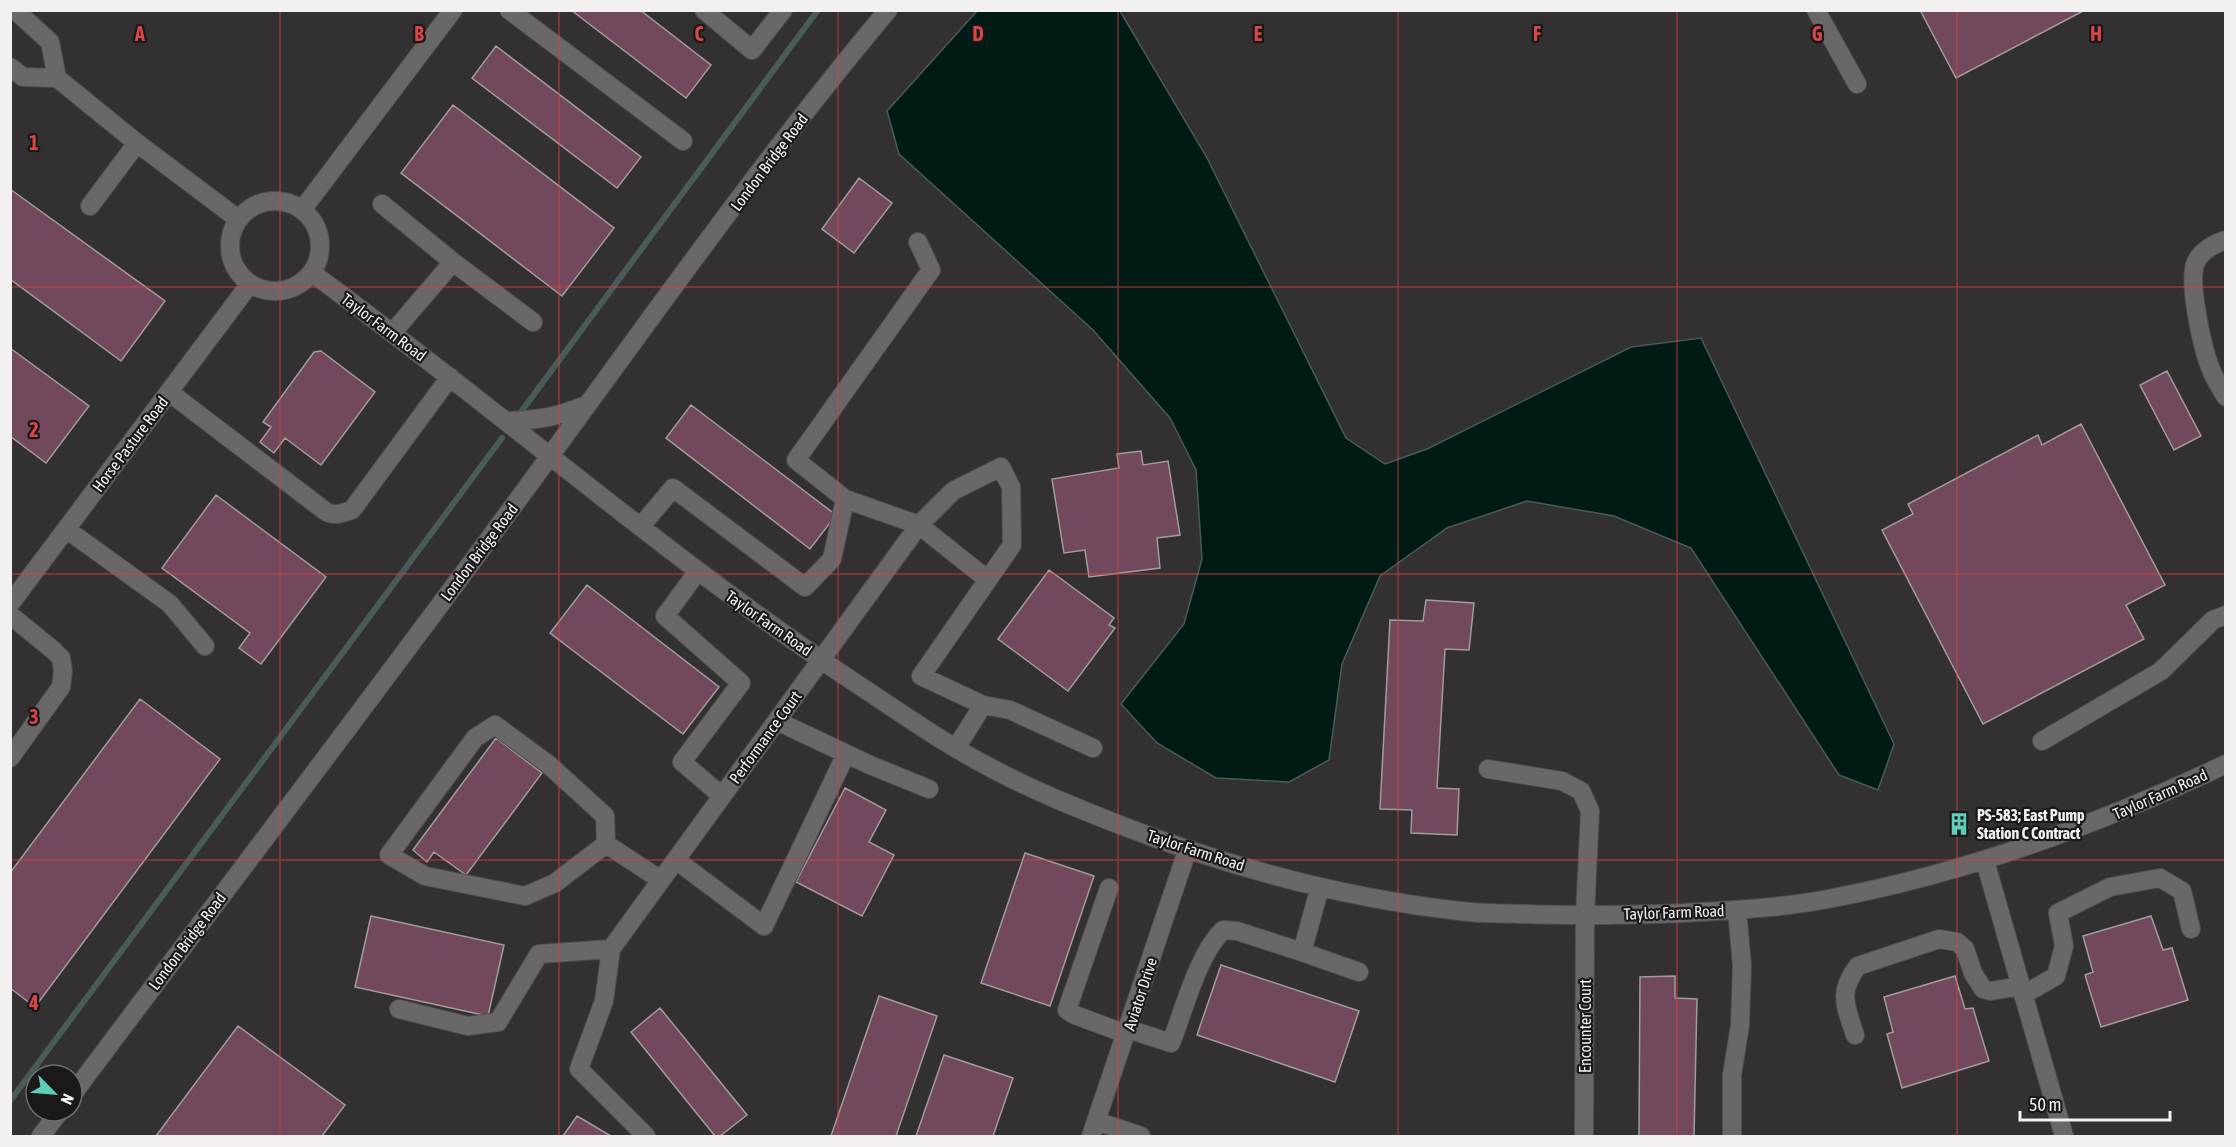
<svg xmlns="http://www.w3.org/2000/svg" width="2236" height="1147" font-family="'Asap Condensed',sans-serif">
  <style>
    .water { fill: #001b16; stroke: #495b58; stroke-width: 1.5 }
    .lines { fill: none; stroke-linecap: round; stroke-linejoin: round }
    .stream { stroke: #495b58; stroke-width: 6 }
    .building { fill: #71485c; stroke: #a09c9e; stroke-width: 1.5 }
    .minor-casing { stroke: #4e4c4d; stroke-width: 20 }
    .minor { stroke: #6a6768; stroke-width: 18 }
    .grid { fill: none; stroke: #da4646; stroke-width: 1.5; stroke-opacity: 0.55 }
    .labels { text-anchor: middle; stroke-width: 4.5; stroke-linejoin: round; paint-order: stroke }
    .street-label { font-size: 16px; fill: #f2f0f1; stroke: #1a1819 }
    .poi-label { font-size: 16px; font-weight: bold; fill: #f2f0f1; stroke: #1a1819; text-anchor: start }
    .grid-label { font-size: 20px; text-anchor: middle; font-weight: bold; fill: #da4646; stroke: #1a1819; stroke-width: 4.5; stroke-linejoin: round; paint-order: stroke }
  </style>
  <rect width="100%" height="100%" fill="#333031"/>
  <path class="water" d="M977,11H1120L1206,156L1346,438L1385,464L1427,449L1631,347L1701,338L1894,744L1878,790L1839,775L1691,548L1614,516L1527,501L1447,528L1380,576L1342,664L1329,760L1289,782L1216,778L1157,743L1121,704L1184,624L1202,559L1196,470L1170,418L1093,330L899,154L887,111Z"/>
  <g class="lines">
    <path class="stream" d="M518,416L818,10
      M10,1101L502,438"/>
  </g>
  <path class="building" d="M571,10H640L711,65L686,98Z
    M1920,10H2085L1956,78Z
    M496,46L641,157L617,188L472,78Z
    M453,105L614,228L562,296L401,173Z
    M859,178L892,203L854,253L822,229Z
    M10,189L165,301L121,361L10,279Z
    M10,348L89,406L46,463L10,436Z
    M321,351L375,392L321,465L285,438L274,453L260,442L271,427L263,422L314,352Z
    M2167,371L2201,436L2174,450L2140,385Z
    M691,405L836,515L810,549L666,438Z
    M2081,424L2165,585L2126,605L2144,639L1983,724L1882,530L1913,514L1908,504L2038,435L2042,445Z
    M1141,451L1143,465L1168,461L1180,535L1157,538L1160,568L1089,577L1085,550L1064,553L1052,479L1119,468L1117,454Z
    M216,495L326,577L261,664L239,648L250,633L162,568Z
    M1049,570L1114,618L1109,625L1115,628L1068,691L998,639Z
    M587,585L719,687L683,734L550,633Z
    M1426,600L1474,603L1469,650L1445,649L1437,788L1459,789L1457,835L1411,833L1412,810L1380,809L1390,620L1423,621Z
    M140,699L220,759L35,1007L10,988V873Z
    M496,738L542,773L466,875L434,852L427,862L413,850Z
    M845,788L886,810L869,842L894,855L862,916L796,882Z
    M1964,815L1968,828L1955,833L1951,819Z
    M1025,853L1094,876L1050,1006L981,983Z
    M371,916L504,945L488,1016L355,987Z
    M2151,916L2163,950L2172,948L2188,1000L2101,1027L2085,975L2093,972L2083,936Z
    M1221,965L1359,1011L1335,1082L1197,1035Z
    M1675,976V998L1697,999L1694,1136H1639L1640,977Z
    M1955,976L1965,1009L1973,1008L1989,1061L1902,1088L1887,1034L1893,1032L1884,997Z
    M879,996L937,1016L896,1136H831Z
    M660,1008L747,1115L720,1136H715L631,1032Z
    M238,1026L345,1105L322,1136H156Z
    M944,1055L1013,1078L993,1136H916Z
    M577,1116L611,1136H563Z"/>
  <g class="lines">
    <g class="minor-casing">
      <path id="minor" d="M15,10L50,42L57,78
        M509,10L683,141
        M704,10L752,50L783,10
        M1816,10L1857,84
        M10,67L23,77L57,78L137,143L238,219
        M230 246a45 45 0 1 1 90 0a45 45 0 1 1-90 0Z
        M382,204L453,262
        M90,206L137,143
        M302,210L453,10
        M2226,240C2215,243 2201,251 2196,262C2187,282 2203,351 2212,372C2216,381 2221,389 2226,397
        M918,242L931,270L796,460L845,499L919,525L988,580
        M312,273C496,407 667,558 857,684C901,713 946,745 993,769C1034,791 1077,808 1120,825C1229,867 1343,898 1460,911C1481,914 1503,913 1524,914C1578,916 1631,915 1684,913C1734,910 1784,908 1833,898C1970,872 2100,824 2226,764
        M393,332L453,262L533,322
        M169,392L325,511C334,517 342,513 352,510L450,377
        M507,421C540,420 556,417 586,405
        M641,526L673,488L805,587L832,559L845,499
        M66,529L170,604L205,646
        M698,571L665,616L741,683L682,762L722,796
        M10,604L249,285
        M10,615L53,650L61,658L63,671L61,687L10,758
        M983,705L1010,710L1093,748
        M777,721L870,765L929,789
        M2042,741L2161,671L2213,620L2226,615
        M1488,769L1562,781L1581,791L1590,811L1585,915L1584,1136
        M606,844L555,883L525,896L425,876L389,855L475,738L495,725L548,764L605,816L606,844L661,880
        M676,860L764,926L846,754
        M1985,861L2064,1136
        M1109,888L1067,1010L1075,1015L1126,1034
        M1302,952L1359,972
        M2023,995L2056,976L2064,946L2058,913L2110,887L2160,878L2182,891L2191,929
        M399,1009L468,1026L498,1022L539,954L611,949
        M1128,1029L1171,1043C1184,1010 1198,954 1223,930L1237,931L1302,952L1320,887
        M1855,1035C1846,1006 1837,993 1858,966L1939,939L1957,942L1965,949L1973,973L1983,989L1991,991L2020,986
        M72,1095C231,882 393,671 550,456C660,306 768,153 888,10
        M1096,1121L1141,1136
        M41,1136L60,1111
        M646,1136L579,1069L604,1001L611,949L919,525L953,491L1001,467L1011,487L1012,545L921,676L983,705L956,748
        M1091,1136L1187,851
        M1732,1136V1075L1740,1025L1742,966L1737,910"/>
    </g>
    <use href="#minor" class="minor"/>
  </g>
  <path class="grid" d="M280,10V1136M559,10V1136M838,10V1136M1118,10V1136M1398,10V1136M1677,10V1136M1957,10V1136M10,287H2226M10,574H2226M10,860H2226"/>
  <defs>
    <g id="building-bare" transform="scale(1.8)"><path d="M-4-6H4V6H1V3H-1V6H-4ZM-2.5-4.3h1.7v1.8h-1.7ZM.8-4.3h1.7v1.8H.8ZM-2.5-1h1.7V.8h-1.7ZM.8-1h1.7V.8H.8Z" fill="#5dceb9" stroke="#1a1819" stroke-width="2.5" paint-order="stroke"/></g>
  </defs>
  <g fill-rule="evenodd">
    <use href="#building-bare" x="1959" y="824"/>
  </g>
  <g class="labels">
    <g class="street-label">
      <text transform="translate(769 162) rotate(-53)" y="6">London Bridge Road</text>
      <text transform="translate(384 327) rotate(37)" y="6">Taylor Farm Road</text>
      <text transform="translate(130 444) rotate(-53)" y="6">Horse Pasture Road</text>
      <text transform="translate(479 552) rotate(-53)" y="6">London Bridge Road</text>
      <text transform="translate(769 623) rotate(35)" y="6">Taylor Farm Road</text>
      <text transform="translate(765 737) rotate(-54)" y="6">Performance Court</text>
      <text transform="translate(2160 794) rotate(-24)" y="6">Taylor Farm Road</text>
      <text transform="translate(1196 850) rotate(18)" y="6">Taylor Farm Road</text>
      <text transform="translate(1674 912) rotate(-2)" y="6">Taylor Farm Road</text>
      <text transform="translate(187 941) rotate(-53)" y="6">London Bridge Road</text>
      <text transform="translate(1140 994) rotate(-72)" y="6">Aviator Drive</text>
      <text transform="translate(1585 1026) rotate(-90)" y="6">Encounter Court</text>
    </g>
    <g class="poi-label">
      <text x="1977" y="821">PS-583; East Pump<tspan x="1977" dy="18">Station C Contract</tspan></text>
    </g>
  </g>
  <g class="grid-label">
    <text x="140" y="41">A</text>
    <text x="419" y="41">B</text>
    <text x="699" y="41">C</text>
    <text x="978" y="41">D</text>
    <text x="1258" y="41">E</text>
    <text x="1537" y="41">F</text>
    <text x="1817" y="41">G</text>
    <text x="2096" y="41">H</text>
    <text x="34" y="150">1</text>
    <text x="34" y="437">2</text>
    <text x="34" y="724">3</text>
    <text x="34" y="1010">4</text>
  </g>
  <rect width="2236" height="1147" fill="none" stroke="#f2f0f1" stroke-width="24"/>
  <g transform="translate(54 1093) rotate(115)"><circle r="28" fill="#1a1819" stroke="#706e6f" stroke-width="1.5"/>
  <path d="M0-4.5L10 22L0 15L-10 22Z" fill="#5dceb9"/>
  <text y="-9" font-size="16" font-weight="bold" text-anchor="middle" fill="#f2f0f1">N</text>
  </g>
  <path d="M2020 1111v9h150v-9" fill="none" stroke="#f2f0f1" stroke-width="3"/>
  <text x="2029" y="1111" font-size="18" fill="#f2f0f1" stroke="#1a1819" stroke-width="4.5" paint-order="stroke">50 m</text>
</svg>
